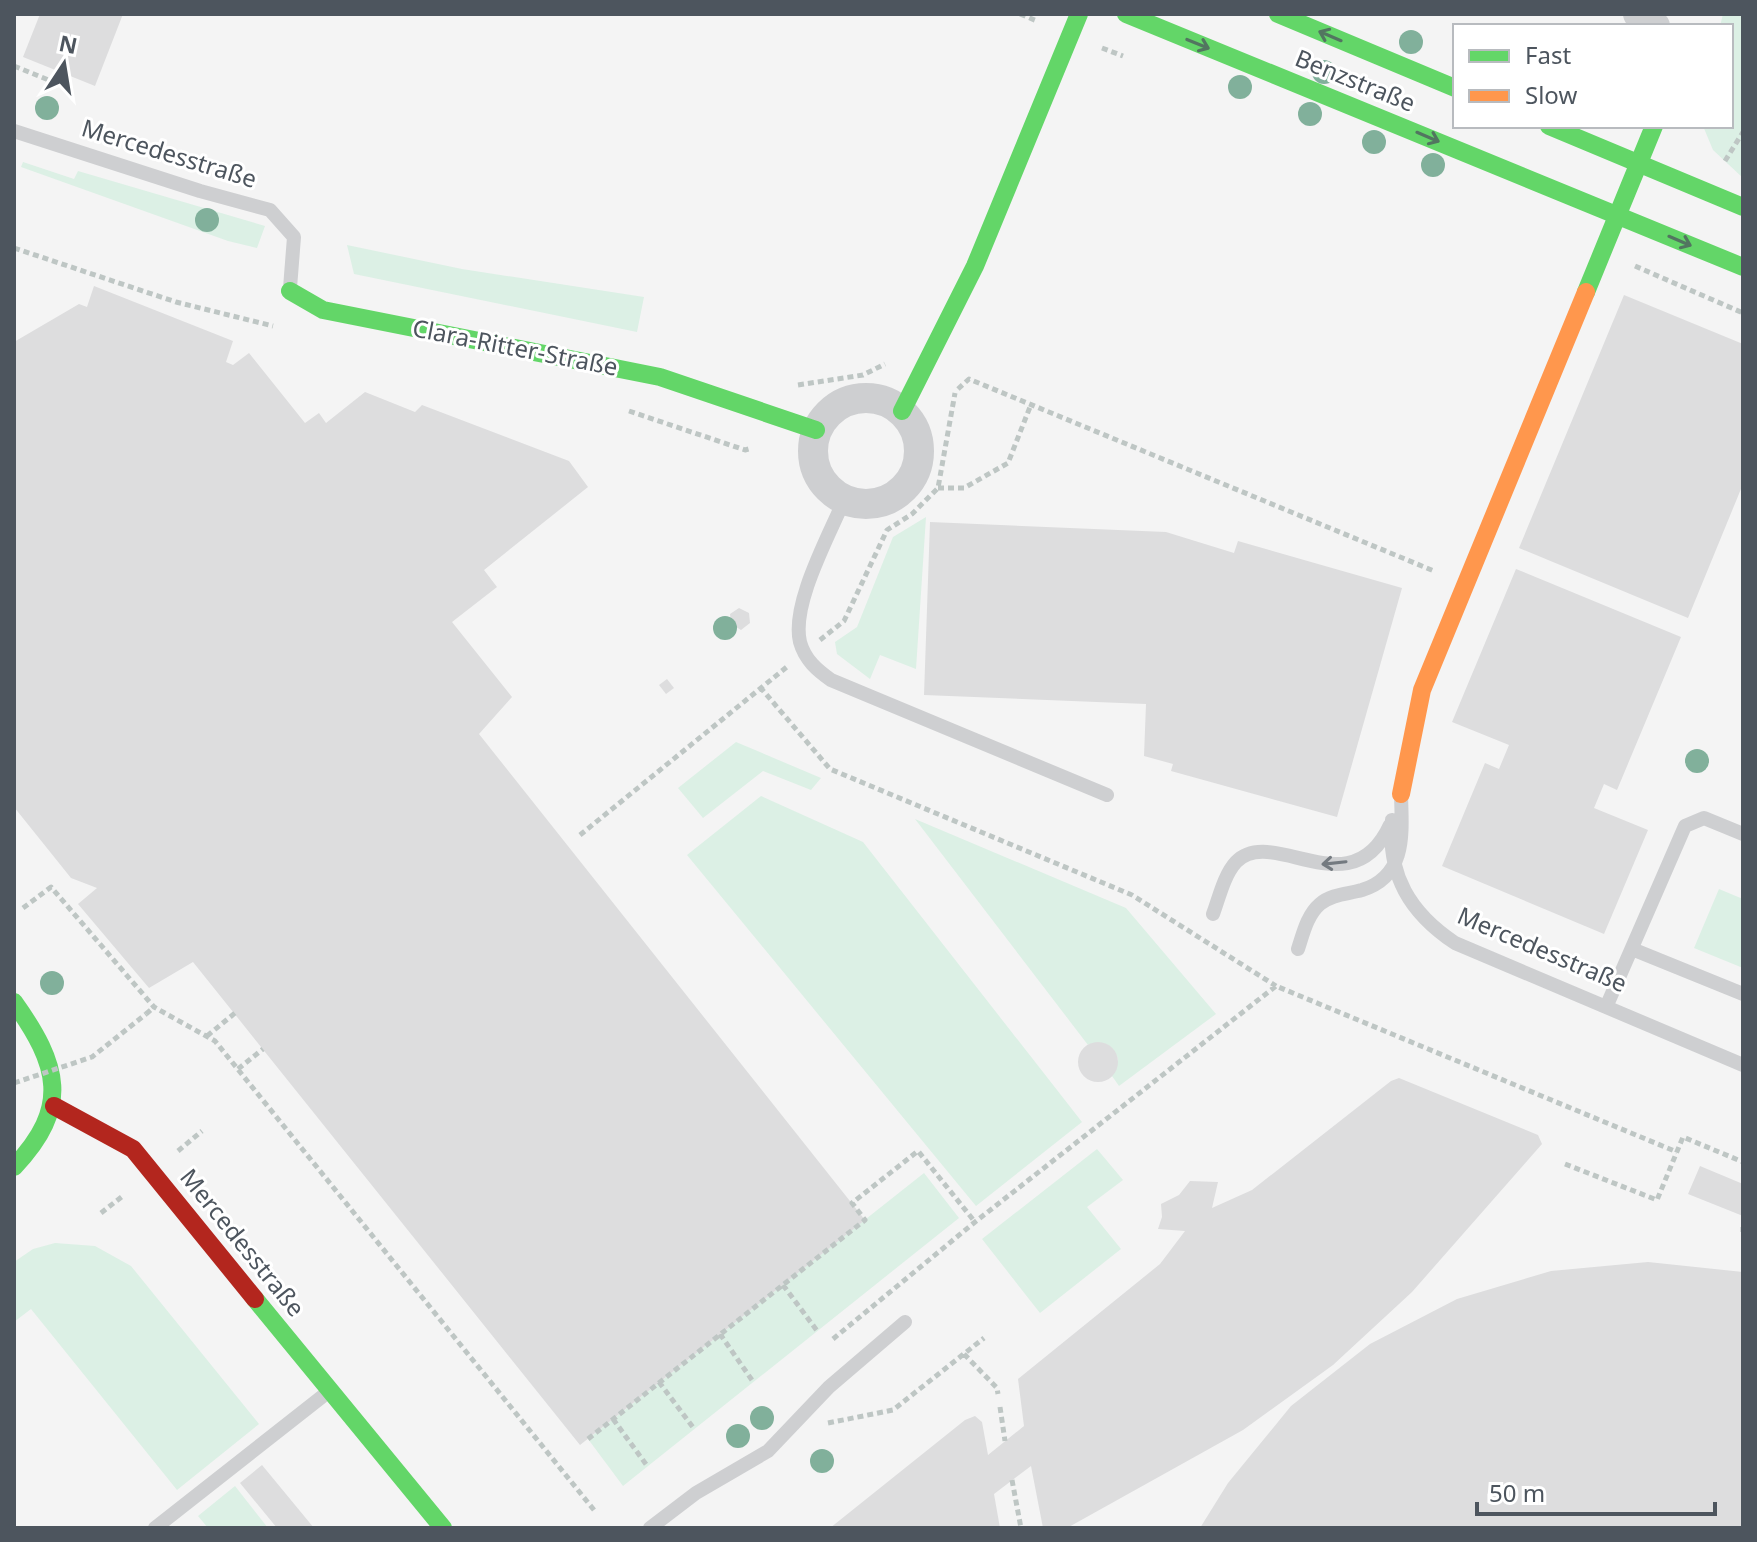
<svg xmlns="http://www.w3.org/2000/svg" width="1757" height="1542" font-family="'Noto Sans',sans-serif">
  <style>
    .green { fill: #dcf0e5 }
    .building { fill: #ddddde }
    .lines { fill: none; stroke-linecap: round; stroke-linejoin: round }
    .path { stroke: #bec6c4; stroke-width: 5; stroke-dasharray: 6 4; stroke-linecap: butt }
    .lane { stroke: #cecfd1; stroke-width: 14 }
    .street { stroke: #cecfd1; stroke-width: 30 }
    .fast { stroke: #63d668; stroke-width: 18 }
    .slow { stroke: #ff974d; stroke-width: 18 }
    .jam { stroke: #b3261e; stroke-width: 18 }
    .path-bridge { stroke: #bec6c4; stroke-width: 5; stroke-dasharray: 6 4; stroke-linecap: butt }
    .tree { fill: #81b09b }
    .oneway { stroke: #527560 }
    .oneway2 { stroke: #747a80 }
    .labels { text-anchor: middle; stroke-width: 6; stroke-linejoin: round; paint-order: stroke }
    .street-label { font-size: 24px; fill: #4d555e; stroke: #fff }
  </style>
  <rect width="100%" height="100%" fill="#f4f4f4"/>
  <path class="green" d="M1723,14H1743V178L1713,150L1703,126H1731V26H1720Z
    M23,162L74,179L78,171L265,226L257,248L228,241L21,167Z
    M347,245L462,269L644,297L637,332L354,274Z
    M926,517L916,669L880,655L870,679L837,654L835,642L857,627L893,537Z
    M736,742L821,778L811,790L763,771L703,818L678,788Z
    M761,796L863,842L1082,1122L976,1206L687,855Z
    M915,819L1126,908L1216,1014L1119,1086L1112,1076L1118,1059C1114,1045 1102,1039 1088,1045Z
    M1719,889L1743,899V968L1694,948Z
    M1097,1149L1123,1180L1087,1207L1121,1249L1040,1313L982,1239Z
    M924,1173L959,1218L623,1486L588,1439Z
    M55,1243L95,1246L131,1266L259,1424L177,1490L31,1309L14,1322V1262L33,1249Z
    M235,1486L268,1528H208L198,1516Z"/>
  <path class="building" d="M40,14H123L95,86L23,57Z
    M94,286L233,341L226,362L233,365L249,353L305,423L319,413L326,423L365,392L415,412L422,405L569,461L588,487L484,570L497,587L452,622L512,697L479,734L865,1220L580,1445L193,962L149,988L78,904L97,888L71,878L14,807V342L79,304L87,307Z
    M1624,295L1743,344V484L1688,618L1519,548Z
    M930,522L1166,532L1234,553L1238,541L1402,588L1337,817L1171,771L1173,764L1144,756L1146,704L924,695Z
    M1516,569L1681,637L1617,790L1604,784L1594,808L1648,830L1604,934L1442,866L1485,763L1499,769L1509,745L1452,722Z
    M739,608L749,613L750,623L741,630L731,624L730,614Z
    M667,679L674,688L666,694L659,685Z
    M1078 1062a20 20 0 1 1 40 0a20 20 0 1 1-40 0Z
    M1399,1078L1538,1135L1542,1144L1412,1292L1333,1365L1243,1430L1067,1528H1043L1031,1466L994,1494L1000,1528H830L965,1420L975,1416L982,1422L988,1455L1024,1426L1018,1379L1160,1264L1185,1231L1158,1229L1162,1217L1161,1204L1179,1195L1190,1181L1218,1182L1212,1208L1252,1190L1391,1081Z
    M1700,1166L1743,1184V1216L1688,1194Z
    M1648,1262L1743,1272V1528H1200L1228,1483L1291,1406L1370,1344L1457,1299L1551,1271Z
    M262,1465L314,1528H277L240,1483Z"/>
  <g class="lines">
    <path class="path" d="M1020,14L1037,21
      M1102,48L1123,56
      M14,66L56,83L60,72
      M1725,161L1743,132
      M14,248L176,302L273,326
      M1635,266L1743,313
      M798,385L863,375L885,364
      M958,389L969,379L1434,571
      M629,411L745,450L752,448
      M938,488H964L1008,463L1030,407
      M820,640L844,621L887,530L912,514L938,488L955,393
      M760,687L830,769L1132,895L1276,986
      M580,835L788,666
      M23,908L51,887L154,1007L215,1041L594,1510
      M146,1014L154,1007
      M207,1036L235,1013
      M238,1069L263,1049
      M178,1151L202,1131
      M1565,1164L1657,1200L1683,1137L1743,1162
      M101,1213L124,1195
      M1743,1227V1232
      M783,1285L818,1332
      M720,1334L754,1383
      M833,1339L975,1222L1276,986L1677,1152
      M964,1354L997,1388L998,1394
      M659,1382L695,1430
      M1000,1407L1005,1441
      M613,1419L648,1467
      M828,1423L893,1410L984,1338
      M588,1439L865,1220L852,1203L918,1151L975,1222
      M1012,1480L1021,1528"/>
    <path class="lane" d="M14,131L200,191L270,210L294,237L290,288
      M844,500C829,536 791,604 800,642C805,660 817,670 831,680L1107,795
      M1392,820C1387,875 1410,913 1455,943L1743,1065
      M1213,914C1219,898 1224,875 1236,862C1272,824 1351,910 1390,825
      M1298,949C1303,934 1307,915 1320,904C1332,894 1348,894 1362,890C1407,876 1402,833 1401,795
      M1632,949L1743,994
      M1607,1005L1685,826L1704,818L1743,834
      M155,1528L328,1392
      M650,1528L696,1493L768,1451L829,1387L905,1322"/>
    <path class="street" d="M1638,14L1655,26
      M813 451a53 53 0 1 1 106 0a53 53 0 1 1-106 0Z"/>
    <path class="fast" d="M1126,14L1743,267
      M1278,14L1455,88
      M1549,126L1743,207
      M290,291L323,310L660,377L816,430
      M1586,292L1654,126
      M902,411L975,266L1079,14
      M14,1002C59,1065 71,1107 14,1167
      M255,1299L443,1528"/>
    <path class="slow" d="M1401,794L1422,690L1586,292"/>
    <path class="jam" d="M54,1106L133,1149L255,1299"/>
    <path class="path-bridge" d="M14,1083L92,1057L146,1014"/>
  </g>
  <g class="tree">
    <circle cx="1411" cy="42" r="12"/>
    <circle cx="1324" cy="72" r="12"/>
    <circle cx="1240" cy="87" r="12"/>
    <circle cx="47" cy="108" r="12"/>
    <circle cx="1310" cy="114" r="12"/>
    <circle cx="1374" cy="142" r="12"/>
    <circle cx="1433" cy="165" r="12"/>
    <circle cx="207" cy="220" r="12"/>
    <circle cx="725" cy="628" r="12"/>
    <circle cx="1697" cy="761" r="12"/>
    <circle cx="52" cy="983" r="12"/>
    <circle cx="762" cy="1418" r="12"/>
    <circle cx="738" cy="1436" r="12"/>
    <circle cx="822" cy="1461" r="12"/>
  </g>
  <defs><path id="oneway-shaft" d="M-6 0H5M1.5-3L5.5 0L1.5 3" fill="none" stroke-width="1.6" stroke-linecap="round" stroke-linejoin="round" transform="scale(2)"/></defs>
  <g class="oneway">
    <use href="#oneway-shaft" transform="translate(1330 36) rotate(-157)"/>
    <use href="#oneway-shaft" transform="translate(1198 44) rotate(22)"/>
    <use href="#oneway-shaft" transform="translate(1428 137) rotate(23)"/>
    <use href="#oneway-shaft" transform="translate(1680 241) rotate(23)"/>
  </g>
  <use class="oneway2" href="#oneway-shaft" transform="translate(1334 863) rotate(174)"/>
  <g class="labels">
    <g class="street-label">
      <text transform="translate(1355 81) rotate(22)" y="8">Benzstraße</text>
      <text transform="translate(169 154) rotate(17)" y="8">Mercedesstraße</text>
      <text transform="translate(515 348) rotate(11)" y="8">Clara-Ritter-Straße</text>
      <text transform="translate(1542 950) rotate(23)" y="8">Mercedesstraße</text>
      <text transform="translate(242 1243) rotate(51)" y="8">Mercedesstraße</text>
    </g>
  </g>
  <rect width="1757" height="1542" fill="none" stroke="#4d555e" stroke-width="32"/>
  <rect x="1453" y="24" width="280" height="104" fill="#ffffff" stroke="#b8bbbf" stroke-width="2"/>
  <rect x="1469" y="50" width="40" height="12" fill="#63d668" stroke="#b8bbbf" stroke-width="2"/>
  <text x="1525" y="64" font-size="24" fill="#4d555e">Fast</text>
  <rect x="1469" y="90" width="40" height="12" fill="#ff974d" stroke="#b8bbbf" stroke-width="2"/>
  <text x="1525" y="104" font-size="24" fill="#4d555e">Slow</text>
  <g transform="translate(64 64) rotate(12)" stroke="#ffffff" stroke-width="6" paint-order="stroke">
  <path d="M0-6L14 30L0 20L-14 30Z" fill="#4d555e"/>
  <text y="-12" font-size="22" font-weight="bold" text-anchor="middle" fill="#4d555e">N</text>
  </g>
  <path d="M1477 1502v12h238v-12" fill="none" stroke="#4d555e" stroke-width="4"/>
  <text x="1489" y="1502" font-size="24" fill="#4d555e" stroke="#ffffff" stroke-width="6" paint-order="stroke">50 m</text>
</svg>
